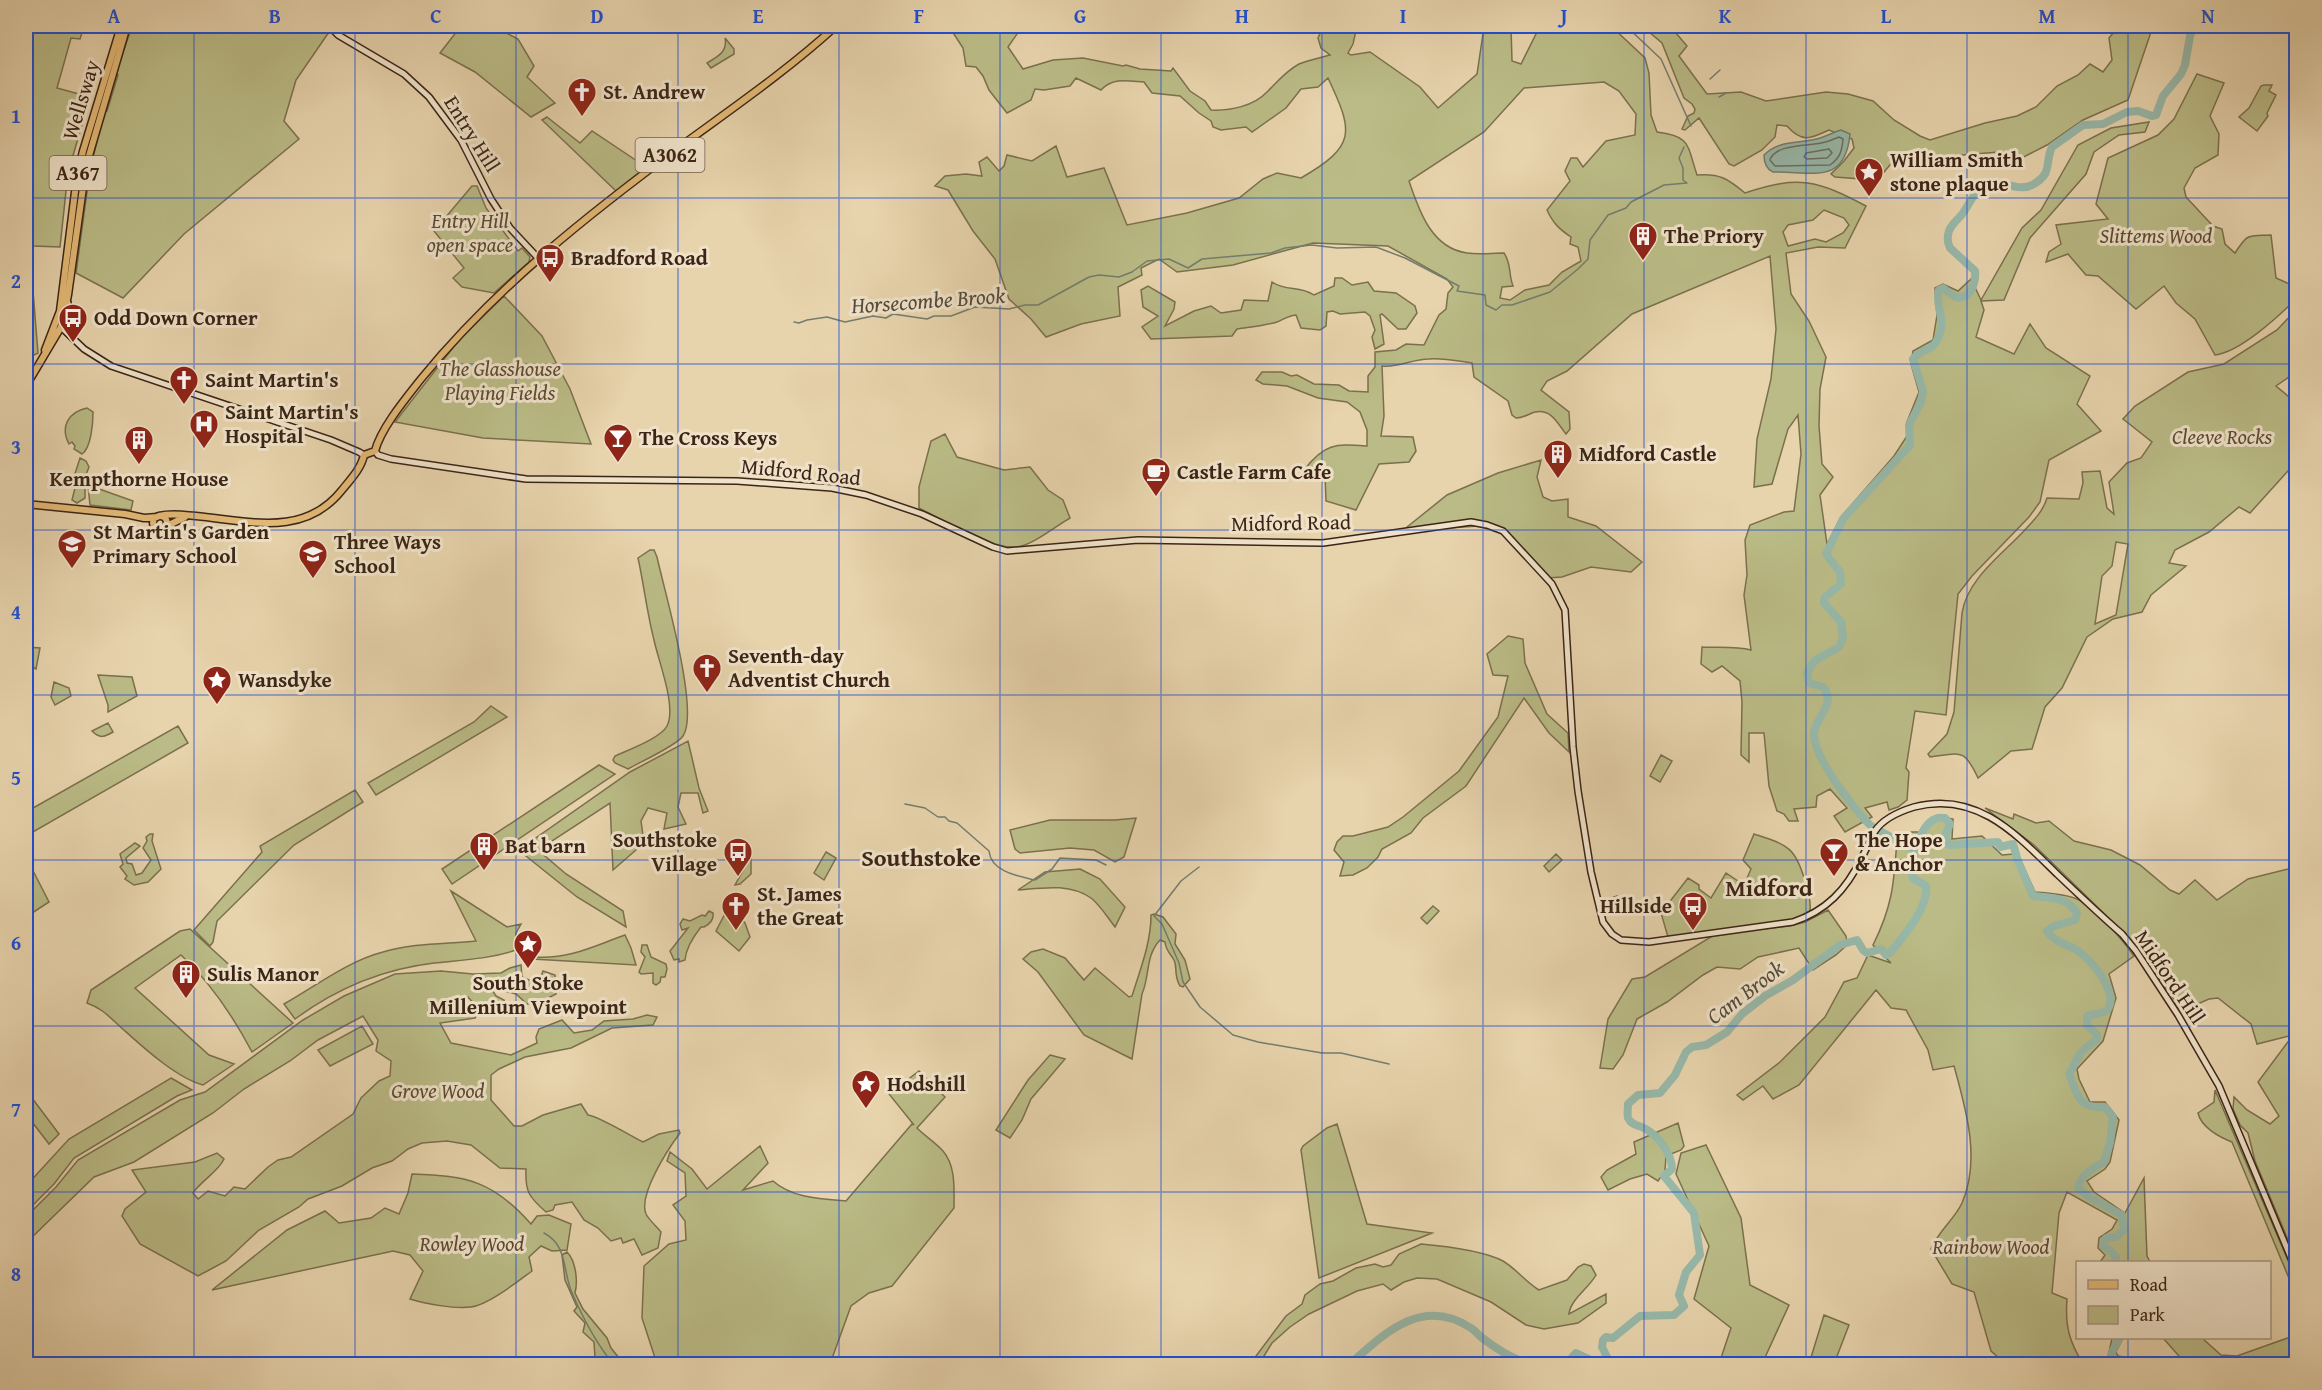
<svg xmlns="http://www.w3.org/2000/svg" width="2322" height="1390" font-family="'Gentium Book Plus',serif">
  <style>
    .green { fill: #babb86; stroke: #7b704e; stroke-width: 1.5; fill-rule: evenodd }
    .water { fill: #97b8a9; stroke: #737d6e; stroke-width: 1.5 }
    .lines { fill: none; stroke-linecap: round; stroke-linejoin: round }
    .shore { stroke: #6a6e60; stroke-width: 1.5 }
    .stream { stroke: #737d6e; stroke-width: 1.5 }
    .river { stroke: #97b8a9; stroke-width: 8 }
    .secondary-casing { stroke: #3c2516; stroke-width: 8 }
    .primary-casing { stroke: #3c2516; stroke-width: 9 }
    .secondary { stroke: #efe2c9; stroke-width: 5 }
    .primary { stroke: #e4ba76; stroke-width: 6 }
    .grid { fill: none; stroke: #1d4ed8; stroke-width: 1.5; stroke-opacity: 0.55 }
    .labels { text-anchor: middle; stroke-width: 6; stroke-linejoin: round; paint-order: stroke }
    .shield { fill: #efe2c9; stroke: #725e4c; stroke-width: 1.5 }
    .shield-label { font-size: 20px; font-weight: bold; fill: #3c2516 }
    .poi-label { font-size: 21px; font-weight: bold; fill: #3c2516; stroke: #efe2c9; text-anchor: start }
    .street-label { font-size: 21px; fill: #3c2516; stroke: #efe2c9 }
    .park-label { font-size: 21px; font-style: italic; fill: #5c4a32; stroke: #efe2c9 }
    .water-label { font-size: 22px; font-style: italic; fill: #534a3b; stroke: #efe2c9 }
    .quarter-label { font-size: 24px; font-weight: bold; fill: #3c2516; stroke: #efe2c9 }
    .neatline { fill: none; stroke: #1d4ed8; stroke-width: 2 }
    .grid-label { font-size: 20px; text-anchor: middle; font-weight: bold; fill: #1d4ed8 }
  </style>
  <rect width="100%" height="100%" fill="#e7d3ac"/>
  <filter id="stains"><feTurbulence type="fractalNoise" baseFrequency=".00333" numOctaves="4"/><feColorMatrix values="0 0 0 0 .2 0 0 0 0 .09 0 0 0 0 .02 0 0 0 .5 -.17"/></filter>
  <radialGradient id="worn" r=".72"><stop offset=".6" stop-color="#630" stop-opacity="0"/><stop offset="1" stop-color="#630" stop-opacity=".3"/></radialGradient>
  <path class="green" d="M31,26H84L80,39L71,38L57,88L90,97L68,173L60,247L33,246L26,198V45L34,27Z
    M132,26H324L329,32L296,80L284,121L299,139L184,234L123,298L76,273L90,170L97,141L96,137L104,112L107,111L118,75L116,73Z
    M461,26H493L518,39L534,66L527,77L555,103L531,117L475,72L440,53Z
    M952,26H1014L1019,31L1008,47L1023,69L1053,60L1083,58L1123,66L1126,65L1140,69L1171,71L1173,68L1190,91L1205,101L1211,110C1230,111 1254,106 1267,92C1277,82 1286,71 1299,64C1308,60 1320,58 1330,55L1321,48L1318,38L1322,29L1332,26H1357L1353,44L1348,53L1351,55L1370,52L1420,87L1438,108L1477,74L1484,27L1477,26H1511L1512,61L1521,64L1540,26H1611L1645,58L1649,73L1651,115L1657,132C1691,136 1687,145 1697,175C1720,173 1728,179 1745,193C1799,175 1817,180 1866,206L1845,248L1818,247L1786,253L1791,294L1809,321L1826,357L1820,389L1819,426L1822,464L1833,477L1820,495L1827,544L1841,517L1894,456L1907,436V422L1919,392L1911,364L1913,351L1933,340L1937,315L1935,288L1943,284L1958,291L1971,279L1981,300L2022,228L2041,210L2078,145L2111,128L2149,122L2145,132L2119,135L2094,152L2086,174L2030,238L2004,300L1981,301L1984,310L1976,337L2014,354L2030,324L2046,348L2090,376L2077,404L2101,431L2049,460L2040,502L2029,517L1972,576L1958,594L1946,715L1915,711L1906,768L1909,772L1907,800L1898,807L1889,810L1887,802L1865,808L1872,817L1845,832L1834,816L1847,808L1830,789L1817,796L1816,807L1794,809L1798,821H1789L1784,814L1777,811L1769,786L1764,733H1749V762L1741,755L1742,702L1740,681L1722,666L1712,672L1701,664L1702,647C1718,648 1736,646 1751,650L1744,595L1747,575L1745,540L1750,525L1784,512L1794,511L1801,454L1798,415L1788,429L1772,484L1754,487L1757,439L1771,379L1776,329L1770,256L1632,314L1567,371L1547,381L1541,390L1569,412L1570,429L1566,434C1558,424 1551,408 1535,412C1528,414 1524,418 1516,418L1512,415L1508,401L1474,377L1472,363C1458,361 1443,358 1429,359C1412,359 1398,368 1382,366L1384,416L1381,436L1413,437L1416,451L1409,462L1379,464L1356,510L1326,501L1325,474L1304,470C1325,443 1335,444 1367,446V430L1360,412L1347,402L1318,398L1287,386L1263,384L1256,380L1262,372H1282L1291,376L1297,375L1314,384L1339,385L1349,391L1368,392V376L1375,367V352L1396,350L1406,344L1424,345L1439,315L1446,309L1448,293L1453,287L1447,279L1388,246L1313,243L1233,265L1177,272L1159,259L1141,268L1142,275L1118,287L1120,316L1081,324L1046,337L1031,319L1009,299L995,259L973,231L948,190L935,186L945,176L966,174L982,176L979,162L987,157L999,171L1004,166L1007,155L1032,161L1056,146L1067,177L1104,168L1127,225L1187,213L1239,198L1263,179L1277,173L1301,178C1356,146 1354,133 1328,78L1318,87L1301,89L1286,108L1252,132L1246,127L1221,130L1213,127L1211,121L1199,113L1180,96L1152,93L1144,82C1129,81 1113,77 1101,90L1076,78L1070,86L1044,90L1035,89L1031,100L1007,113L989,90L983,76L976,67L966,66L963,48L950,28ZM1604,82L1619,91L1636,114L1635,135L1606,141L1583,167L1577,158H1571L1565,171L1570,181L1547,210C1553,223 1559,229 1571,237L1570,244L1578,247L1581,261L1562,272L1549,285L1525,290L1510,300L1500,298L1502,287L1513,286C1508,273 1512,265 1504,253C1492,253 1479,255 1467,253C1431,248 1419,210 1409,181L1484,132L1524,88ZM1824,210L1844,218L1849,225L1843,233L1826,242L1815,239L1788,246L1783,232L1788,225L1813,220Z
    M1642,26H1670L1687,46L1679,56L1707,94L1741,92L1766,101L1826,92L1848,94L1873,101L1894,120L1920,136L1930,140L1985,123L2017,116L2036,107L2057,86L2078,75L2090,64L2103,72L2112,60L2109,38L2119,26H2153L2128,100L2083,120L2047,145L2016,161L1999,152L1927,158L1918,149L1894,160L1879,178L1874,180L1835,177L1831,174L1844,161L1854,148L1852,139L1829,130C1810,139 1802,143 1787,126L1777,125L1775,137L1762,150L1734,166L1729,164L1699,118L1685,130L1682,129L1688,116L1694,113L1695,109L1692,104L1684,98L1662,43Z
    M725,38L734,49V54L711,68L707,63C717,57 728,52 725,38Z
    M2197,74L2224,83L2210,116L2219,134L2218,155L2195,168L2184,188L2186,197L2213,226L2222,229L2225,244L2235,253C2248,233 2247,236 2271,235L2276,278L2296,287V299C2278,317 2240,352 2215,355L2195,319L2176,303L2164,286L2136,309L2098,276L2086,275L2068,254L2046,262L2049,252L2061,244L2056,225L2108,219L2096,204L2108,158L2158,135L2174,119Z
    M2264,85H2272L2269,91L2276,95L2267,113L2268,116L2257,131L2239,117L2249,108L2261,86Z
    M547,117L580,143L592,131L646,167L616,191L542,120Z
    M472,186H477L486,208L518,251L522,248L530,257L529,262L494,293L462,287L453,278L464,268L434,231Z
    M26,204L38,353L26,359Z
    M1335,278H1342L1352,285L1368,282L1374,291L1396,293L1415,306L1417,313L1406,329H1398L1382,314L1380,315L1384,344L1375,349L1372,337L1375,330L1370,316L1365,312L1340,314L1333,311L1327,312L1326,326L1320,330L1301,328L1296,315C1288,316 1284,319 1277,322C1264,326 1250,327 1237,329L1232,336L1151,339L1142,327L1158,316L1143,307L1141,290L1148,286L1175,302L1174,309L1165,326L1194,311L1211,306L1221,313L1241,310L1244,300L1268,301L1272,282C1287,292 1299,285 1314,295L1334,286Z
    M504,296L542,336L570,389L591,444L483,438L395,422L459,340Z
    M2296,310V372L2276,386L2295,402L2296,401V462L2250,513L2239,507L2209,532L2175,550L2169,563L2186,566L2151,595L2142,612L2113,619L2087,637L2062,688L2045,707L2032,749L2011,751L1978,778C1964,748 1961,753 1930,757L1928,754L1947,734L1954,712L1962,613C1967,580 2000,556 2023,532C2032,522 2043,512 2047,498L2079,499L2083,483L2082,472L2100,471L2107,508L2114,514L2109,482L2127,463L2141,458L2152,442L2123,419L2135,406L2188,372L2224,364L2277,330ZM2116,542L2128,544L2116,615L2095,624L2102,576L2112,566Z
    M87,408L93,412C93,424 91,448 82,454L74,449L75,446L72,442L69,444C60,427 68,412 87,408Z
    M945,434L957,457L1004,470L1030,467L1048,490L1063,500L1070,518C1056,526 1033,545 1017,547C995,551 941,519 919,508V487L931,441Z
    M80,458L86,461L89,467L85,477V498L77,503L72,500L75,488L71,486Z
    M1541,460L1537,477L1543,497L1552,501L1568,499V517L1596,526L1642,562L1631,572L1591,567L1562,577L1547,578L1518,549L1513,537L1479,526L1402,531L1447,495L1498,473Z
    M88,485L133,501L131,510L90,505Z
    M650,550H654L657,557C664,590 700,711 683,736C676,746 640,762 628,769L615,763L613,760L615,756C628,750 661,738 667,726C677,707 658,660 654,640C647,613 644,585 638,558Z
    M1508,636L1523,639L1525,663L1547,714L1568,733L1569,752L1549,733L1524,698L1466,786L1423,818L1411,833L1382,849L1378,857L1367,868L1353,875L1340,876L1344,862L1334,850L1337,842L1343,836H1353L1388,827L1403,817L1459,771L1498,717L1508,676L1493,675L1487,654Z
    M26,647L40,648L36,669L26,663Z
    M98,675L132,677L137,696L108,712V705Z
    M54,682L69,688L71,696L55,705L51,697Z
    M491,706L507,717L376,795L368,783L474,722Z
    M108,723L113,732C104,737 100,739 92,731Z
    M178,726L188,743L26,836V812Z
    M688,741L699,788L708,811L703,813L698,793H681L678,807L686,824L664,829L667,813L648,808L641,821L644,843L613,870L610,803L538,850L566,874L623,911L626,927L577,897L521,852L523,847L630,772Z
    M1661,755L1672,761L1660,782L1650,776Z
    M599,765L615,774L452,884L442,869Z
    M355,790L363,802L294,845L217,921L213,942L210,946L194,930L262,852L260,846Z
    M1985,808L2013,819L2014,814L2036,823L2049,821L2074,841L2111,850L2140,865L2170,890L2179,894L2195,880L2217,900L2248,879L2296,867V1259L2255,1161L2248,1133L2240,1125L2233,1109L2234,1097L2247,1110L2270,1124L2279,1116L2258,1082L2293,1035L2257,1044L2251,1024L2218,998L2209,999L2184,1010L2175,1007L2176,1002L2123,932L2034,845Z
    M1938,816L1953,819L1952,839L1982,836L2002,855L2014,854L2021,861L2035,892C2048,893 2066,894 2077,899C2094,907 2123,940 2134,956L2109,974L2116,998L2103,1041L2077,1069L2079,1079L2090,1102H2105L2119,1120L2110,1162L2105,1169L2087,1181L2094,1192L2125,1213L2144,1178L2147,1256L2150,1262H2100L2105,1255L2098,1248L2099,1238L2112,1229L2117,1220L2067,1192L2059,1213L2052,1293L2067,1299C2065,1326 2069,1341 2083,1364H2006L1991,1351L1974,1292L1952,1284L1931,1249C1939,1230 1954,1220 1962,1203C1981,1159 1966,1110 1954,1066L1933,1070L1928,1050L1906,1010L1891,1008L1876,990L1799,1085L1773,1099L1763,1086L1743,1100L1737,1095L1780,1062L1825,1017L1844,982L1857,978L1868,955L1891,963L1873,945C1893,905 1894,882 1897,839L1903,832H1920L1929,820Z
    M1136,818L1124,857L1115,862L1094,850L1070,848L1020,853L1015,849L1010,830L1050,820H1115Z
    M150,834H153L152,841L161,869L148,882L134,885L125,879L127,876L120,867L123,864L120,854L135,843L140,846L126,858L127,863L132,864L136,875L142,873L151,860L143,848L147,841L146,837Z
    M1754,834C1787,845 1795,846 1805,881C1809,892 1811,901 1810,913L1794,920L1668,937L1661,913L1688,878L1699,885V889L1711,898L1726,873L1744,885L1751,869L1743,860Z
    M826,852L836,858L824,880L814,873Z
    M1556,854L1562,860L1549,872L1544,866Z
    M751,856V874L740,884L735,885Z
    M26,857L49,902L26,917Z
    M1080,869L1100,879L1125,907L1115,927C1108,918 1100,905 1091,898C1069,883 1042,888 1018,890L1045,872Z
    M451,891L507,927L521,924L516,933V950C490,959 462,960 434,963C383,969 337,988 295,1019L284,1004C316,986 348,961 383,952C413,943 446,944 476,941Z
    M1617,896L1624,912L1616,915L1609,899Z
    M729,906L745,923L750,937L739,951L716,931Z
    M1433,906L1439,911L1427,924L1421,918Z
    M1828,910L1846,936L1847,945L1836,955L1813,970L1799,948L1758,957L1740,969L1717,967L1703,975L1667,1002L1637,1019L1623,1055L1613,1069L1600,1068L1608,1019L1632,979L1645,977L1714,935L1789,926L1805,922Z
    M709,911L713,913C714,920 710,924 704,927H701C693,937 686,948 685,960L679,962V959L674,960L670,951L688,928L682,930L680,924L683,919L690,921L702,915L705,916Z
    M1154,914L1163,917L1176,934L1175,944L1185,960L1190,979L1183,987L1180,986C1173,974 1178,968 1174,960C1170,953 1166,951 1165,942L1160,940C1145,956 1150,976 1142,994L1132,1059L1084,1035L1038,972L1023,959L1031,952L1043,949L1065,958L1084,980L1095,968L1129,997L1132,996C1140,970 1151,943 1151,915Z
    M190,929L293,1023L252,1052C233,1016 210,982 181,955L135,988L209,1055L234,1064L203,1085C177,1078 145,1049 125,1031C111,1019 104,1009 87,1003L91,990L180,931Z
    M625,935L631,948L636,965L532,959L525,950L531,949L536,957C570,959 594,946 625,935Z
    M642,945H647L651,957L666,964L667,969L665,977H661L660,982L656,985L653,983V973L641,974L639,972L645,957L641,952Z
    M521,965L522,977L529,980L540,979L543,971L555,975L556,994L538,1003L527,1004L516,994L490,987L496,996L504,1000L506,1007L491,1014L475,1005L468,997L454,1005L477,1015L475,1018L440,1023L451,1043L511,1055L537,1043L536,1037L539,1029L562,1020L574,1033L592,1030L604,1021L633,1019L647,1015L657,1017L653,1025L612,1028L571,1048L525,1057L499,1069L491,1075V1100L514,1126H522L543,1115L581,1104L588,1115C598,1116 631,1136 643,1142L659,1134L679,1130L680,1133C668,1149 638,1195 646,1214C649,1220 657,1227 661,1232L658,1248L642,1255L634,1239L623,1243L621,1238L611,1241L598,1228L584,1220L572,1202L555,1205L553,1210L546,1212C529,1197 525,1192 526,1169L500,1168L471,1145L447,1141L422,1143L408,1149L392,1161L372,1168L342,1186L308,1199L299,1207L259,1230L226,1261L198,1276L140,1244L122,1216L125,1209L146,1192L132,1170L195,1162L217,1153L224,1159C218,1172 201,1181 193,1193L198,1199L208,1191L225,1196L234,1187L245,1189L268,1167L278,1160L291,1157L353,1114L361,1098L379,1081L390,1076L391,1061L376,1051L378,1040L363,1016L318,1040L290,1061L244,1089L213,1113L134,1162L94,1177L26,1243V1217L56,1187L78,1160L180,1100L205,1092L303,1020L344,996L395,974L441,971L473,974L501,973L510,968Z
    M362,1026L373,1044L330,1066L318,1050Z
    M1050,1055L1065,1059L1031,1099L1022,1120L1010,1138L996,1130L1028,1080Z
    M919,1071L945,1097L917,1128C925,1136 936,1143 943,1151C956,1166 954,1189 954,1208L892,1286L869,1293L851,1306L830,1364H657L642,1318L644,1266L669,1244L686,1240L685,1221L673,1205L686,1196L685,1173L667,1161L670,1152L692,1169L707,1189L760,1146L768,1163L743,1190L773,1181C792,1198 821,1199 846,1201L912,1124L914,1125L889,1094Z
    M171,1078L192,1090L177,1096L74,1158L54,1184L26,1212V1186L69,1139Z
    M26,1090L59,1134L49,1144L26,1114Z
    M2215,1090L2296,1279V1295L2232,1142C2219,1137 2201,1127 2198,1113L2214,1102Z
    M1678,1123L1684,1146L1681,1150L1666,1156L1665,1171L1658,1181L1647,1174L1630,1179L1608,1190L1601,1177L1607,1170L1636,1154L1634,1142Z
    M1337,1124L1367,1224L1432,1233L1319,1278L1301,1150L1303,1146L1327,1128Z
    M1706,1145L1741,1218L1750,1285L1789,1305L1762,1364H1719L1731,1328L1694,1299L1709,1246L1676,1174L1681,1153Z
    M412,1174C468,1176 493,1181 531,1224L537,1216L549,1215L571,1224L567,1250L552,1251L541,1246L529,1257L532,1271C517,1282 488,1305 471,1307C454,1309 426,1304 410,1299L423,1271L410,1255L393,1251L212,1290L287,1230L325,1211L339,1223L371,1218L385,1208L399,1214L408,1193Z
    M1421,1244C1443,1246 1484,1251 1503,1261C1515,1268 1526,1282 1539,1290L1567,1280L1578,1267L1584,1264L1591,1266L1596,1275C1589,1288 1570,1300 1569,1314L1606,1294V1303L1578,1323L1544,1329L1526,1325L1491,1302L1437,1279L1417,1278L1404,1282L1391,1290L1383,1284L1357,1291L1309,1314L1290,1327L1272,1343L1259,1364H1250L1286,1316L1302,1304L1305,1295L1320,1284L1333,1281L1356,1268L1375,1264L1383,1267L1391,1265L1399,1254Z
    M567,1252C576,1261 578,1281 575,1293L583,1309L607,1338L611,1348L624,1364H587L595,1358L594,1342L583,1332L585,1323L574,1311L577,1307L565,1280L562,1255Z
    M1824,1315L1849,1325L1834,1364H1809Z
    M2296,1335V1364H2186L2163,1338H2202L2221,1355L2237,1356Z
    M2112,1338H2123L2116,1352L2118,1356L2135,1359L2139,1364H2111L2108,1357Z"/>
  <path class="water" d="M1841,130L1850,134C1845,186 1812,171 1773,172C1766,169 1764,163 1764,155C1781,138 1802,145 1823,137C1829,135 1834,132 1841,130Z"/>
  <g class="lines">
    <path class="shore" d="M1839,137L1843,139C1842,151 1840,158 1830,165L1775,166L1770,160C1775,144 1807,146 1821,143C1828,142 1833,139 1839,137Z
      M1829,149L1832,153L1827,158L1807,159L1804,157L1806,153Z"/>
    <path class="stream" d="M1626,26L1661,59L1691,126
      M1710,79L1720,70
      M1719,97L1726,93
      M794,322L799,323L807,320L827,317L845,322L873,316L886,318L893,314L927,319L934,316H951L975,307L1009,309L1025,305H1038L1089,277L1099,275L1119,277L1132,272L1147,261L1169,259L1188,268L1202,259L1271,253L1285,248L1312,245L1337,248L1376,247L1405,258L1459,286L1457,291L1485,295L1486,305L1496,310L1502,305H1512L1550,292L1578,269L1588,259L1590,240L1608,215L1626,208L1631,202L1664,185L1687,183L1683,180V168L1679,158L1684,147
      M905,804L925,808L938,817H945L949,821L957,823L989,851C991,872 1018,876 1035,880L1052,869L1060,858L1096,860L1106,865
      M1199,867L1181,881L1154,916L1162,924L1179,963L1183,982L1200,1007L1233,1035L1258,1042L1322,1053H1341L1389,1064
      M544,1233C569,1246 562,1273 573,1295C583,1318 597,1344 613,1364"/>
    <path class="river" d="M1914,850L1871,826L1865,820C1848,800 1816,761 1814,735C1813,719 1838,704 1823,687L1809,683L1807,673L1814,661L1839,647L1843,638L1841,622L1824,603L1825,597L1841,584L1840,572L1826,554L1843,519L1910,445L1909,425L1921,402L1923,391L1913,359C1919,350 1931,351 1936,342C1949,320 1934,309 1939,290L1943,288C1947,291 1952,296 1956,297C1971,301 1976,281 1975,271L1950,248C1947,242 1947,237 1949,231C1952,223 1959,219 1963,213C1970,203 1977,185 1991,183C2004,181 2020,192 2032,185C2054,173 2044,164 2052,147L2083,125L2103,124L2127,112L2138,111L2152,116L2156,115L2163,96L2181,74L2185,65L2190,36L2194,26
      M1350,1364C1385,1333 1422,1296 1471,1328C1475,1330 1477,1334 1481,1337C1495,1348 1513,1359 1529,1364
      M1566,1364L1576,1353L1593,1361L1608,1359L1602,1347L1603,1340L1606,1337L1613,1338L1640,1316L1674,1315L1684,1306L1679,1295L1686,1272L1700,1255L1694,1213L1664,1176L1672,1169C1672,1154 1658,1135 1644,1128C1638,1125 1631,1125 1628,1118C1627,1114 1628,1108 1628,1104L1638,1095L1660,1093L1675,1075L1686,1052L1692,1047L1706,1045L1727,1032L1742,1014L1765,996L1793,980L1840,945L1857,940L1863,950L1867,953L1881,949L1886,955L1890,953C1903,937 1929,907 1926,886L1913,878C1908,865 1920,825 1935,819C1938,817 1941,818 1945,818L1950,824L1945,836L1949,845L1998,842L2000,847L2013,844L2018,861L2033,896C2050,898 2068,897 2077,913L2075,920L2054,926L2047,931C2056,944 2066,943 2078,951C2091,960 2119,992 2108,1009C2103,1015 2093,1013 2087,1016V1025L2097,1035V1039L2081,1052L2069,1074C2078,1096 2078,1109 2105,1107L2113,1117L2110,1143L2104,1162C2092,1169 2081,1174 2078,1188L2089,1197L2122,1215L2124,1230L2116,1237L2106,1238L2103,1246L2110,1250L2116,1257L2114,1262
      M2116,1364C2105,1354 2117,1348 2119,1338"/>
    <g class="secondary-casing">
      <path id="secondary" d="M329,26L338,35L404,74L429,97L461,140L491,199L510,228L539,259
        M68,303V319L73,335
        M61,327L84,349L111,366L331,440L359,452L364,455
        M375,451L378,455L391,459L526,479L737,481L832,488L866,495L922,514L993,547L1007,551L1138,540L1323,543L1471,522L1487,525L1503,531L1552,584L1565,610L1573,747L1578,791L1591,872L1603,922L1612,934L1621,940L1649,942L1793,922C1826,911 1846,890 1861,859C1866,850 1870,840 1875,831C1883,819 1901,811 1914,807C1977,790 2017,835 2058,875C2079,895 2100,915 2122,934L2136,951L2178,1015L2219,1086L2296,1270"/>
    </g>
    <g class="primary-casing">
      <path id="primary" d="M45,350L60,311L77,176L83,151L121,26
        M26,386L61,327L68,295L86,166L127,26
        M26,504L125,514L144,518L157,517
        M159,516C172,513 183,515 196,516C249,521 304,538 342,490C350,480 361,469 364,455L375,451C381,428 406,398 421,379C496,287 590,213 685,143C737,105 789,69 836,26
        M153 523a7 7 0 1 1 14 0a7 7 0 1 1-14 0Z
        M167,526L185,517"/>
    </g>
    <use href="#secondary" class="secondary"/>
    <use href="#primary" class="primary"/>
  </g>
  <path class="grid" d="M194,26V1364M355,26V1364M516,26V1364M678,26V1364M839,26V1364M1000,26V1364M1161,26V1364M1322,26V1364M1483,26V1364M1644,26V1364M1806,26V1364M1967,26V1364M2128,26V1262M26,198H2296M26,364H2296M26,530H2296M26,695H2296M26,860H2296M26,1026H2296M26,1192H2296M2128,1338V1364"/>
  <defs>
    <g id="church-pin" transform="scale(1.5)"><path d="M0 17L-7.5 6A9.5 9.5 0 1 1 7.5 6Z" fill="#8f2418" stroke="#efe2c9"/><path d="M-1.2-6h2.4v3.5h3.3v2.4h-3.3V6h-2.4V-.1h-3.3v-2.4h3.3Z" fill="#fff"/></g>
    <g id="sight-pin" transform="scale(1.5)"><path d="M0 17L-7.5 6A9.5 9.5 0 1 1 7.5 6Z" fill="#8f2418" stroke="#efe2c9"/><path d="M0-6L1.8-2.2L6-1.7L2.9 1.2L3.7 5.4L0 3.3L-3.7 5.4L-2.9 1.2L-6-1.7L-1.8-2.2Z" fill="#fff"/></g>
    <g id="building-pin" transform="scale(1.5)"><path d="M0 17L-7.5 6A9.5 9.5 0 1 1 7.5 6Z" fill="#8f2418" stroke="#efe2c9"/><path d="M-4-6H4V6H1V3H-1V6H-4ZM-2.5-4.3h1.7v1.8h-1.7ZM.8-4.3h1.7v1.8H.8ZM-2.5-1h1.7V.8h-1.7ZM.8-1h1.7V.8H.8Z" fill="#fff"/></g>
    <g id="bus-pin" transform="scale(1.5)"><path d="M0 17L-7.5 6A9.5 9.5 0 1 1 7.5 6Z" fill="#8f2418" stroke="#efe2c9"/><path d="M-5-6H5V4H4V6H2V4H-2V6H-4V4H-5ZM-3.5-4V0h7V-4ZM-3.5 1.2v1.5H-2V1.2ZM2 1.2v1.5H3.5V1.2Z" fill="#fff"/></g>
    <g id="hospital-pin" transform="scale(1.5)"><path d="M0 17L-7.5 6A9.5 9.5 0 1 1 7.5 6Z" fill="#8f2418" stroke="#efe2c9"/><path d="M-5-5h3v3.5h4V-5h3V5h-3V1.5h-4V5h-3Z" fill="#fff"/></g>
    <g id="bar-pin" transform="scale(1.5)"><path d="M0 17L-7.5 6A9.5 9.5 0 1 1 7.5 6Z" fill="#8f2418" stroke="#efe2c9"/><path d="M-6-5H6L.8 .8V4.5H3.5V6h-7V4.5H-.8V.8Z" fill="#fff"/></g>
    <g id="cafe-pin" transform="scale(1.5)"><path d="M0 17L-7.5 6A9.5 9.5 0 1 1 7.5 6Z" fill="#8f2418" stroke="#efe2c9"/><path d="M-5.5-4.5H6V0H3Q3 3.5 0 3.5H-2.5Q-5.5 3.5-5.5 0ZM3-3.2v2h1.7v-2ZM-6 4.5H4V6H-6Z" fill="#fff"/></g>
    <g id="school-pin" transform="scale(1.5)"><path d="M0 17L-7.5 6A9.5 9.5 0 1 1 7.5 6Z" fill="#8f2418" stroke="#efe2c9"/><path d="M0-5L7-2L0 1L-7-2ZM-4 1L0 2.5L4 1V4Q0 6-4 4Z" fill="#fff"/></g>
  </defs>
  <g fill-rule="evenodd">
    <use href="#church-pin" x="582" y="92"/>
    <use href="#sight-pin" x="1869" y="172"/>
    <use href="#building-pin" x="1643" y="236"/>
    <use href="#bus-pin" x="550" y="258"/>
    <use href="#bus-pin" x="73" y="318"/>
    <use href="#church-pin" x="184" y="380"/>
    <use href="#hospital-pin" x="204" y="424"/>
    <use href="#bar-pin" x="618" y="438"/>
    <use href="#building-pin" x="139" y="440"/>
    <use href="#building-pin" x="1558" y="454"/>
    <use href="#cafe-pin" x="1156" y="472"/>
    <use href="#school-pin" x="72" y="544"/>
    <use href="#school-pin" x="313" y="554"/>
    <use href="#church-pin" x="707" y="668"/>
    <use href="#sight-pin" x="217" y="680"/>
    <use href="#building-pin" x="484" y="846"/>
    <use href="#bus-pin" x="738" y="852"/>
    <use href="#bar-pin" x="1834" y="852"/>
    <use href="#church-pin" x="736" y="906"/>
    <use href="#bus-pin" x="1693" y="906"/>
    <use href="#sight-pin" x="528" y="944"/>
    <use href="#building-pin" x="186" y="974"/>
    <use href="#sight-pin" x="866" y="1084"/>
  </g>
  <g class="labels">
    <g class="shield">
      <rect x="635.5" y="138" width="69" height="34" rx="4.5"/>
      <rect x="49.5" y="156" width="57" height="34" rx="4.5"/>
    </g>
    <g class="shield-label">
      <text x="670" y="162">A3062</text>
      <text x="78" y="180">A367</text>
    </g>
    <g class="poi-label">
      <text x="603" y="99">St. Andrew</text>
      <text x="1890" y="167">William Smith<tspan x="1890" dy="24">stone plaque</tspan></text>
      <text x="1664" y="243">The Priory</text>
      <text x="571" y="265">Bradford Road</text>
      <text x="94" y="325">Odd Down Corner</text>
      <text x="205" y="387">Saint Martin's</text>
      <text x="225" y="419">Saint Martin's<tspan x="225" dy="24">Hospital</tspan></text>
      <text x="639" y="445">The Cross Keys</text>
      <text x="1579" y="461">Midford Castle</text>
      <text x="1177" y="479">Castle Farm Cafe</text>
      <text x="139" y="486" text-anchor="middle">Kempthorne House</text>
      <text x="93" y="539">St Martin's Garden<tspan x="93" dy="24">Primary School</tspan></text>
      <text x="334" y="549">Three Ways<tspan x="334" dy="24">School</tspan></text>
      <text x="728" y="663">Seventh-day<tspan x="728" dy="24">Adventist Church</tspan></text>
      <text x="238" y="687">Wansdyke</text>
      <text x="717" y="847" text-anchor="end">Southstoke<tspan x="717" dy="24">Village</tspan></text>
      <text x="1855" y="847">The Hope<tspan x="1855" dy="24">&amp; Anchor</tspan></text>
      <text x="505" y="853">Bat barn</text>
      <text x="757" y="901">St. James<tspan x="757" dy="24">the Great</tspan></text>
      <text x="1672" y="913" text-anchor="end">Hillside</text>
      <text x="207" y="981">Sulis Manor</text>
      <text x="528" y="990" text-anchor="middle">South Stoke<tspan x="528" dy="24">Millenium Viewpoint</tspan></text>
      <text x="887" y="1091">Hodshill</text>
    </g>
    <g class="street-label">
      <text transform="translate(81 100) rotate(-73)" y="7">Wellsway</text>
      <text transform="translate(472 134) rotate(58)" y="7">Entry Hill</text>
      <text transform="translate(801 472) rotate(6)" y="7">Midford Road</text>
      <text transform="translate(1291 523) rotate(-1)" y="7">Midford Road</text>
      <text transform="translate(2170 977) rotate(56)" y="7">Midford Hill</text>
    </g>
    <g class="park-label">
      <text x="470" y="228">Entry Hill<tspan x="470" dy="24">open space</tspan></text>
      <text x="2156" y="243">Slittems Wood</text>
      <text x="500" y="376">The Glasshouse<tspan x="500" dy="24">Playing Fields</tspan></text>
      <text x="2222" y="444">Cleeve Rocks</text>
      <text x="438" y="1098">Grove Wood</text>
      <text x="472" y="1251">Rowley Wood</text>
      <text x="1991" y="1254">Rainbow Wood</text>
    </g>
    <g class="water-label">
      <text transform="translate(928 300) rotate(-4)" y="8">Horsecombe Brook</text>
      <text transform="translate(1745 992) rotate(-37)" y="8">Cam Brook</text>
    </g>
    <g class="quarter-label">
      <text x="921" y="866">Southstoke</text>
      <text x="1769" y="896">Midford</text>
    </g>
  </g>
  <rect width="2322" height="1390" fill="none" stroke="#e7d3ac" stroke-width="66"/>
  <rect x="2076" y="1261" width="195" height="78" fill="#efe2c9" stroke="#a79681" stroke-width="1.5"/>
  <rect x="2088" y="1280" width="30" height="9" fill="#e4ba76" stroke="#a79681" stroke-width="1.5"/>
  <text x="2130" y="1291" font-size="18" fill="#3c2516">Road</text>
  <rect x="2088" y="1306" width="30" height="18" fill="#babb86" stroke="#a79681" stroke-width="1.5"/>
  <text x="2130" y="1321" font-size="18" fill="#3c2516">Park</text>
  <rect x="33" y="33" width="2256" height="1324" class="neatline"/>
  <g class="grid-label">
    <text x="114" y="23">A</text>
    <text x="275" y="23">B</text>
    <text x="436" y="23">C</text>
    <text x="597" y="23">D</text>
    <text x="758" y="23">E</text>
    <text x="919" y="23">F</text>
    <text x="1080" y="23">G</text>
    <text x="1242" y="23">H</text>
    <text x="1403" y="23">I</text>
    <text x="1564" y="23">J</text>
    <text x="1725" y="23">K</text>
    <text x="1886" y="23">L</text>
    <text x="2047" y="23">M</text>
    <text x="2208" y="23">N</text>
    <text x="16" y="123">1</text>
    <text x="16" y="288">2</text>
    <text x="16" y="454">3</text>
    <text x="16" y="619">4</text>
    <text x="16" y="785">5</text>
    <text x="16" y="950">6</text>
    <text x="16" y="1116">7</text>
    <text x="16" y="1281">8</text>
  </g>
  <rect width="100%" height="100%" filter="url(#stains)"/>
  <rect width="100%" height="100%" fill="url(#worn)"/>
</svg>
